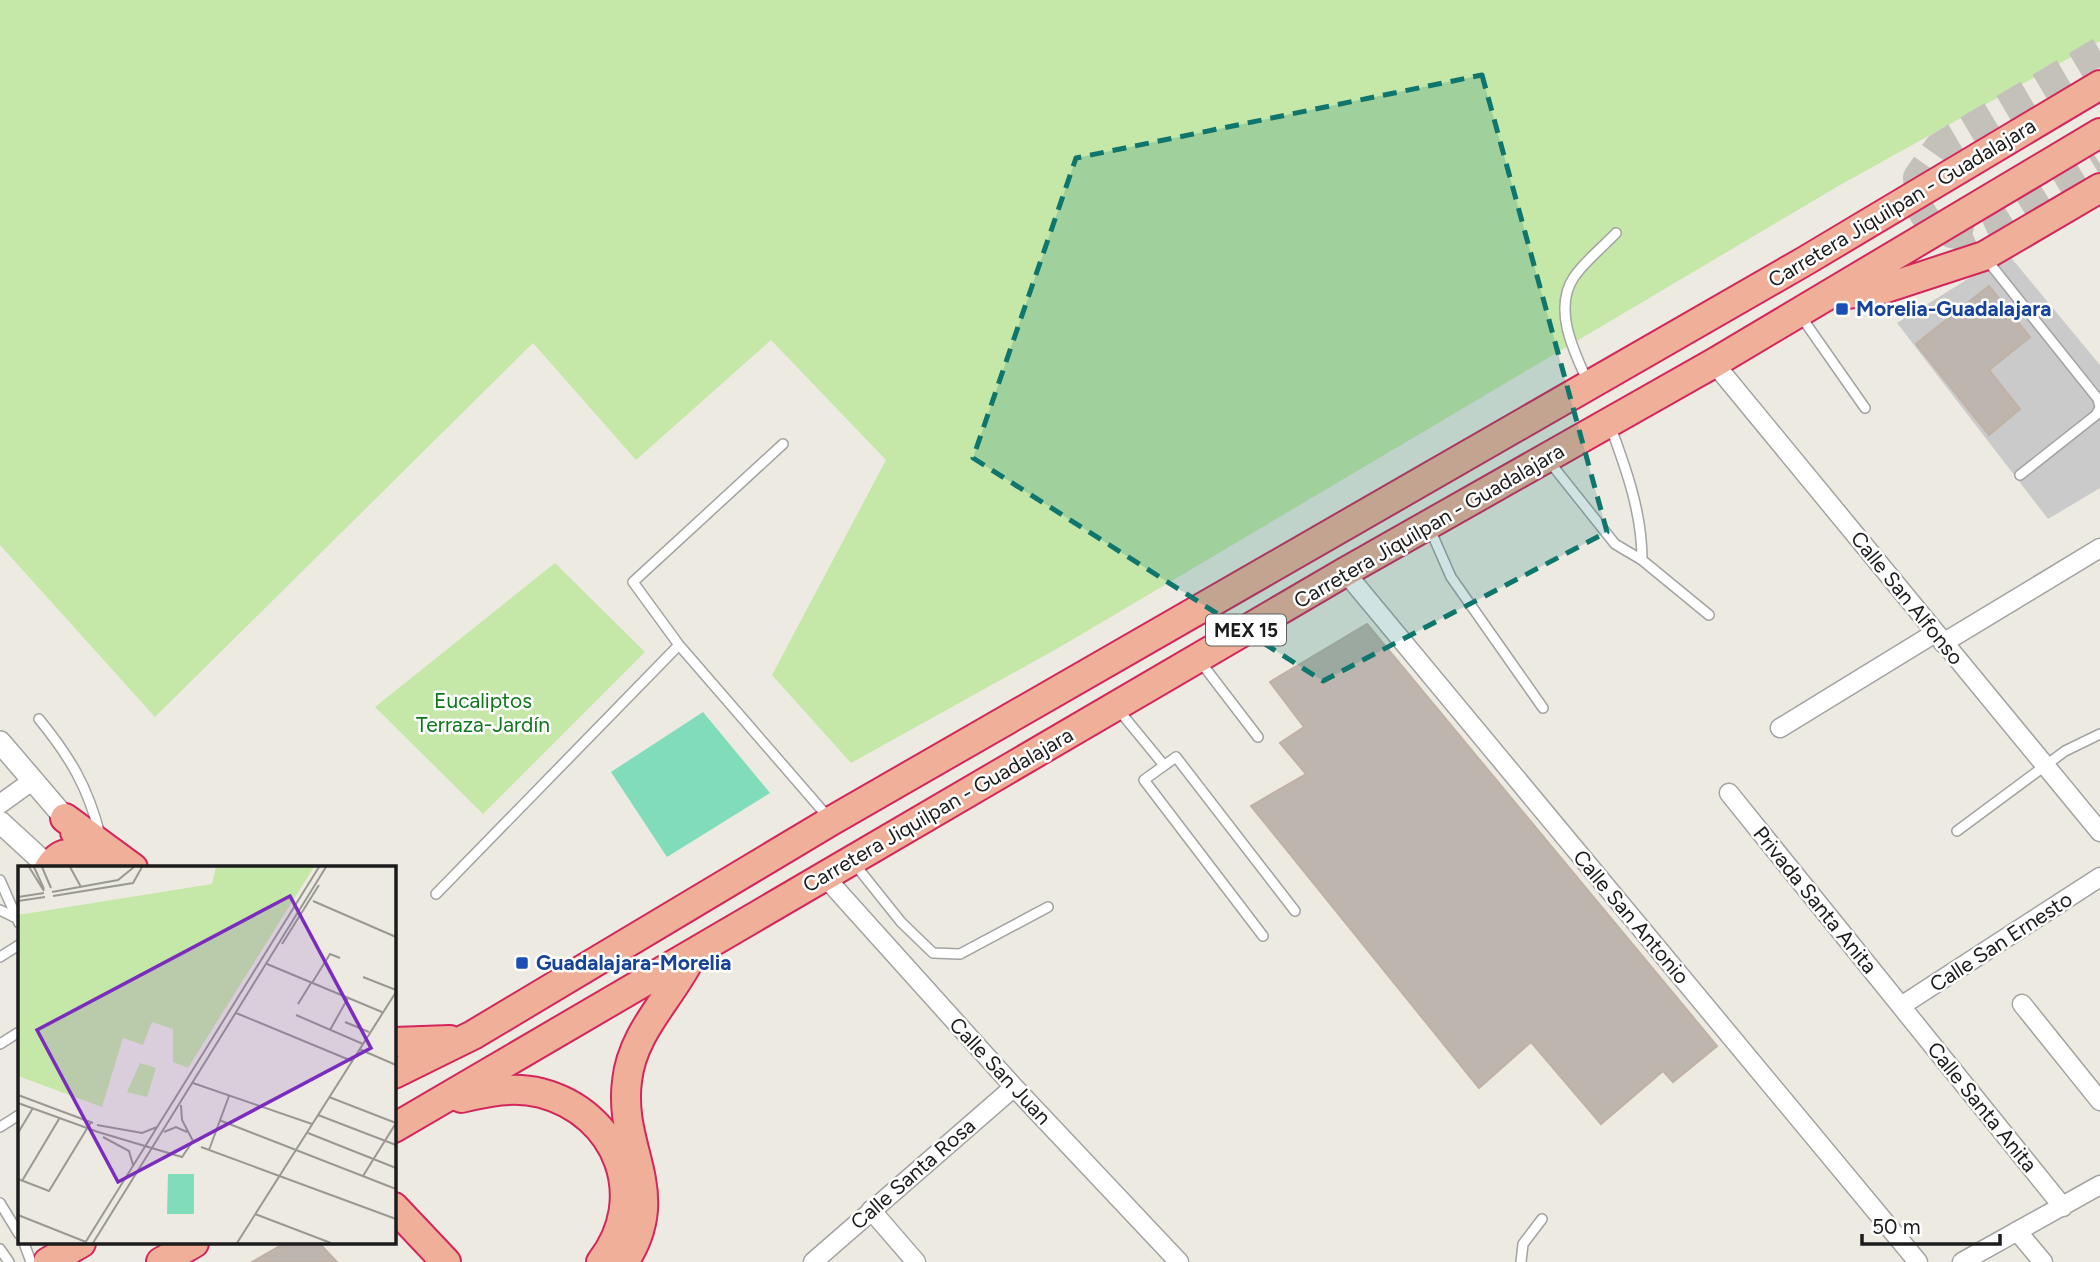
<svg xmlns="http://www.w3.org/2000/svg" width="2100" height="1262" font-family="Figtree,sans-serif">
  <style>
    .religious { fill: #cacaca }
    .grass { fill: #c5e7a8 }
    .pitch { fill: #80dcbb }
    .building { fill: #beb6ae; stroke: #bfb1a5; stroke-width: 2 }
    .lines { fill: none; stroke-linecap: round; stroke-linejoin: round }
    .trunk-tunnel { stroke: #c3c1ba; stroke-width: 28; stroke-dasharray: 28 14; stroke-linecap: butt }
    .service-casing { stroke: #a3a3a3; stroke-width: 12 }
    .minor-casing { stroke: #a3a3a3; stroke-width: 21 }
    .tertiary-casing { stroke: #a3a3a3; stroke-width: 24 }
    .trunk-casing { stroke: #d3275c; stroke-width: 32 }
    .service { stroke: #fff; stroke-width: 9 }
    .minor { stroke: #fff; stroke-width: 18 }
    .tertiary { stroke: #fff; stroke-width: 21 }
    .trunk { stroke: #efaf99; stroke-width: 28 }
    .marked { fill: #0f766e; fill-opacity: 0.2; stroke: #0f766e; stroke-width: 5; stroke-dasharray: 14 9; stroke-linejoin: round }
    .transit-dot { fill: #1a4fb4; stroke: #fff; stroke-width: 2.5 }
    .labels { text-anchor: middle; stroke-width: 5; stroke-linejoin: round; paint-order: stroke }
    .shield { fill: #fff; stroke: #606060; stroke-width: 2 }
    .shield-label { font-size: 19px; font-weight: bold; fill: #1c1c1c }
    .street-label { font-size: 21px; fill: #1c1c1c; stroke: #fff }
    .transit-label { font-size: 21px; font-weight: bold; fill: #164399; stroke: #fff; text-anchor: start }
    .park-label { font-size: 21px; fill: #0d771a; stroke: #fff }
    .inset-road { fill: none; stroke: #999893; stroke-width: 2 }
    .view { fill: #7b2cbf; fill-opacity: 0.15; stroke: #7b2cbf; stroke-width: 3.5 }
    .inset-edge { fill: none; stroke: #1c1c1c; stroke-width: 3.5 }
  </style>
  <rect width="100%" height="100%" fill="#edeae2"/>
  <path class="religious" d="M2008,254L2100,365V488L2048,519L1897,323Z"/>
  <path class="grass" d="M0,0H2100V41L1840,185L1060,647L851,763L772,675L886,460L771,340L636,460L533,343L155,717L0,545Z
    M555,563L645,652L483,814L375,707Z"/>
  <path class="pitch" d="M703,712L770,793L667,857L611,772Z"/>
  <path class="building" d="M1989,286L2030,337L1989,370L2020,409L1989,435L1916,344Z
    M1367,624L1717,1046L1673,1082L1663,1071L1601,1124L1531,1042L1479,1088L1251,806L1306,774L1280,743L1304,727L1270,682Z
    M285,1243H319L337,1262H252Z"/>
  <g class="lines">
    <path class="trunk-tunnel" d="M2100,51L1938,147L1917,177L1919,207L1929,223L1951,234L1972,238L2001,225L2100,164"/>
    <g class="service-casing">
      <path id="service" d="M1987,260L2098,399L2100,407
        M1800,315L1865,408
        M1587,380C1573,350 1553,308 1574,277C1585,261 1603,247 1616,233
        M1610,425C1626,469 1642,512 1642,560
        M783,444L633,582L679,645L828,817
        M1548,460L1615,544L1642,560L1709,615
        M2020,475L2096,415L2100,408
        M1429,527L1451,577L1543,708
        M1199,660L1258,737
        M1117,708L1163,764
        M39,719C70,757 88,787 100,835
        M1957,831L2065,751L2100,734
        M853,862L901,922L933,953L960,954L1048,907
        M0,880L19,923
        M436,894L679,645
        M0,910L14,917
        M1263,936L1144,780L1176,757L1295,911
        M0,957L19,945
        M0,1044L19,1032
        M0,1127L19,1115
        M0,1203L19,1234
        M24,1243L31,1262
        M0,1249L9,1262
        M1521,1262L1523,1244L1542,1219"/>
    </g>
    <g class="minor-casing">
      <path id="minor" d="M1714,363L2100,832
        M1345,572L1918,1262
        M1943,643L2100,548
        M1780,728L1935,633
        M1729,793L2063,1207
        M0,804L32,781
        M825,877L1014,1087L1179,1262
        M2022,1004L2100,1101
        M1901,1006L2100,877
        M871,1210L916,1262
        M2017,1231L2043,1262
        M813,1262L1014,1087
        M1962,1262L2100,1185"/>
    </g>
    <g class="tertiary-casing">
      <path id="tertiary" d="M0,742L65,818
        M0,822L49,867"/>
    </g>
    <g class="trunk-casing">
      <path id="trunk" d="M1838,295L1880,290L1984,256L2100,188
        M65,818L133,868
        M75,832L99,868
        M49,868C63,847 76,852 93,868
        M394,1042L450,1040
        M394,1074L473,1035L831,821L1805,261L2100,85
        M461,1098C487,1092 513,1086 541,1093C618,1113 651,1198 601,1262
        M394,1128L1345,572L1714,363L2100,133
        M394,1207L446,1262
        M48,1262L81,1243
        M161,1262L194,1243
        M624,1262C670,1192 618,1150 627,1081C632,1033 669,1000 690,959"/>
    </g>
    <use href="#service" class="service"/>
    <use href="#minor" class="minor"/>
    <use href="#tertiary" class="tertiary"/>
    <use href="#trunk" class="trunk"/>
  </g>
  <path class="marked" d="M1482,75L1607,532L1323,681L973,458L1076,158Z"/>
  <g class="transit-dot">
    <rect x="1835" y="302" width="14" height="14" rx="3.5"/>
    <rect x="515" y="956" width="14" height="14" rx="3.5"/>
  </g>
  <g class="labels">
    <rect class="shield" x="1206" y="614.5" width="80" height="31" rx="5"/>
    <g class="shield-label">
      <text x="1246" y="637">MEX 15</text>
    </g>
    <g class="street-label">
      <text transform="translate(1902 203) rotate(-31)" y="7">Carretera Jiquilpan - Guadalajara</text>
      <text transform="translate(1429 526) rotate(-30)" y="7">Carretera Jiquilpan - Guadalajara</text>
      <text transform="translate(1907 598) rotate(51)" y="7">Calle San Alfonso</text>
      <text transform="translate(938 810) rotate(-30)" y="7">Carretera Jiquilpan - Guadalajara</text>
      <text transform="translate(1815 900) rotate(51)" y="7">Privada Santa Anita</text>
      <text transform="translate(1631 917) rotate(50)" y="7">Calle San Antonio</text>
      <text transform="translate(2001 942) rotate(-33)" y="7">Calle San Ernesto</text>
      <text transform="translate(1000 1071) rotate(47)" y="7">Calle San Juan</text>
      <text transform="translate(1982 1107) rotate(51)" y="7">Calle Santa Anita</text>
      <text transform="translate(913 1174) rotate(-41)" y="7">Calle Santa Rosa</text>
    </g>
    <g class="transit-label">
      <text x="1856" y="316">Morelia-Guadalajara</text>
      <text x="536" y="970">Guadalajara-Morelia</text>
    </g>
    <g class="park-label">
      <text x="483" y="708">Eucaliptos<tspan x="483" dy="24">Terraza-Jardín</tspan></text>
    </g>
  </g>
  <g transform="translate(18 866)">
    <rect width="378" height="378" fill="#edeae2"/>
    <path d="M198,1H296L170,202L155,196V163L134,156L125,179L105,172L84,241L0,210V49L194,18ZM122,197L138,202L129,231L109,226Z" fill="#c5e7a8"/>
    <path d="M150,308H176V348H149Z" fill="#80dcbb"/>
    <path class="inset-road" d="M11,1L26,25M16,1L26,23M24,1L33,22M52,1L63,21M34,26L100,14L116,1M35,30L115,17L124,1M0,31L26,27M0,35L27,31M295,35L378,71M264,78L301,19M249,98L364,146M345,111L378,124M294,117L312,88L322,92M280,138L293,117M218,147L334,195M278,149L345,178M327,156L351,166M312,164L330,132M341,183L378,199M175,217L294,258M0,229L75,257M311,231L378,257L345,310M0,237L80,266M300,249L378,279M201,254L378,323M79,259L124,267L139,261M80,266L164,291L175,275L164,254L163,239M146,266L158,261L169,266M0,267L15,242M290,267L378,302M85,271L111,285L115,299M183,281L378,353M191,284L211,230M0,313L31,325L73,256M4,315L41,253M237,348L313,377M0,349L68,376M67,377L301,1M75,377L308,1M219,377L378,126"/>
    <path class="view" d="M272,30L353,182L100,316L19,164Z"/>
    <rect width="378" height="378" class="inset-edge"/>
  </g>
  <path d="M1862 1234v10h138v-10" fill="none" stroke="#1c1c1c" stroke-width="3.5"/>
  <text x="1872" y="1234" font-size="21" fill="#1c1c1c" stroke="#ffffff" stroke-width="5" paint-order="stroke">50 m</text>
</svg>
